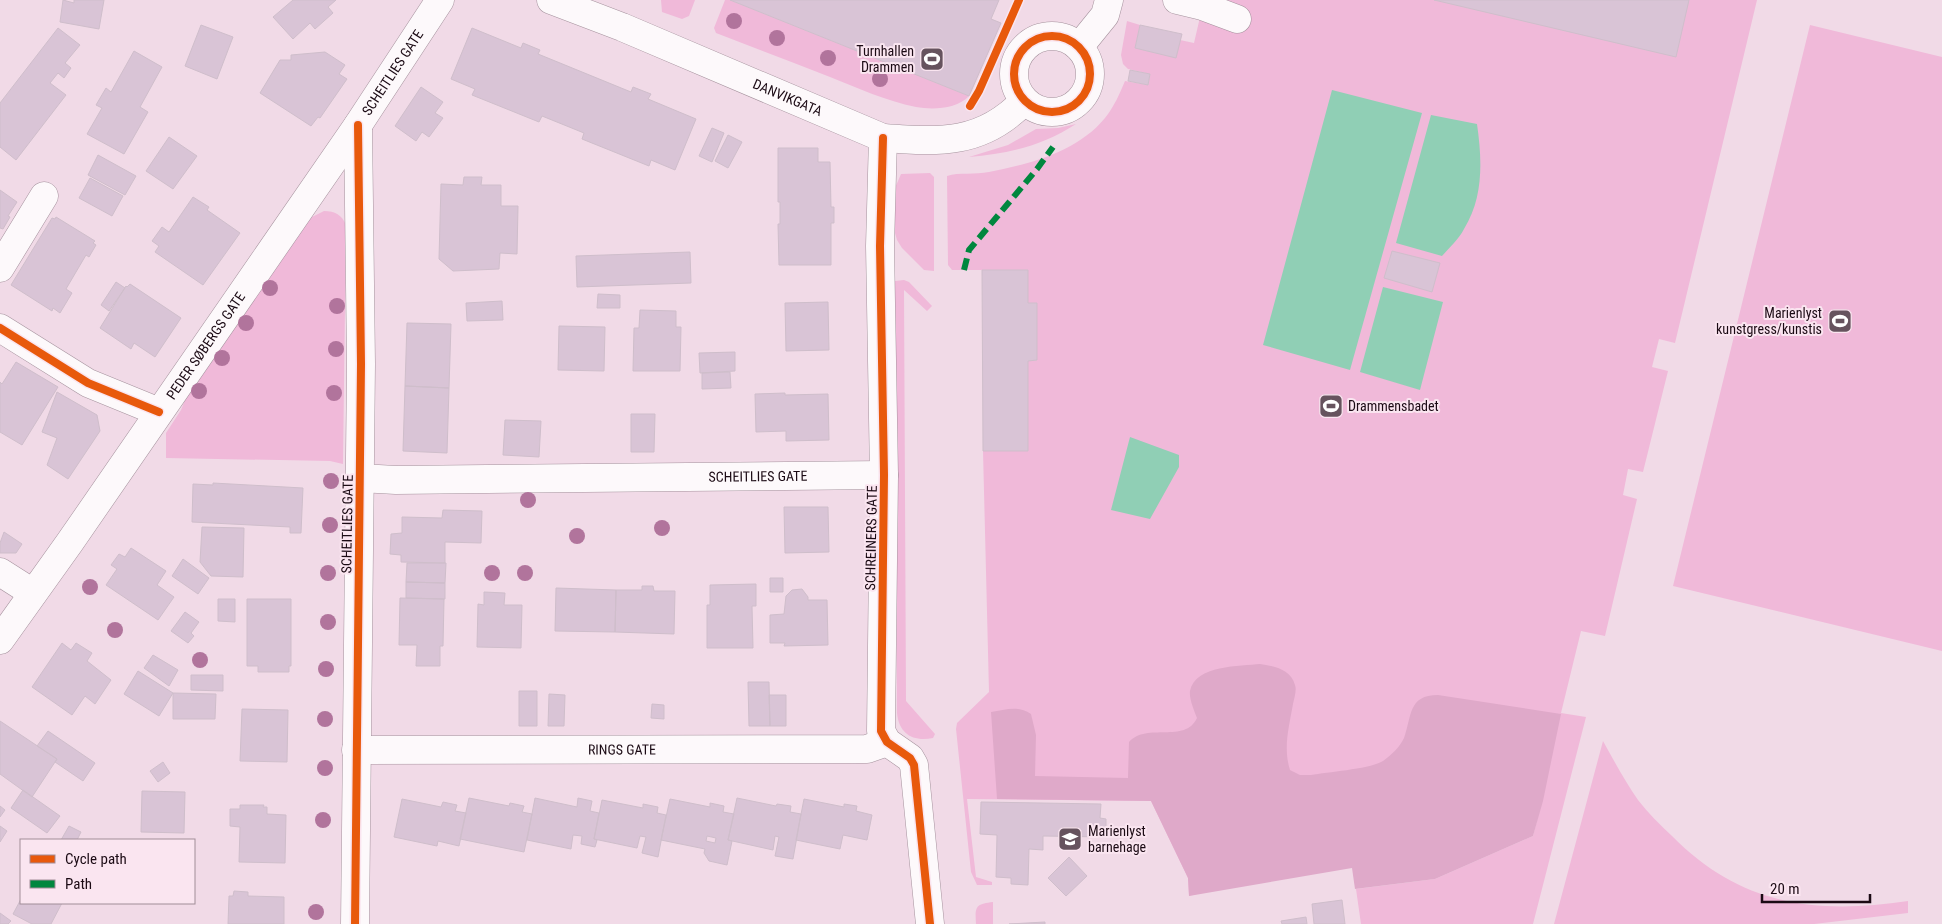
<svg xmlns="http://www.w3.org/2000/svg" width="1942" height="924" font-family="'Roboto Condensed',sans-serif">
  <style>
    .green { fill: #f0b9d9 }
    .forest { fill: #dfa9c9 }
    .water { fill: #90cfb5 }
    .building { fill: #d9c4d6; stroke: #cfbecb; fill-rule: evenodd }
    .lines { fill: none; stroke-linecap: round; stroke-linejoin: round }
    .minor-casing { stroke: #a5929d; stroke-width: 29 }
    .minor { stroke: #fdf9fb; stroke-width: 28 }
    .quiet { stroke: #00873e; stroke-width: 6; stroke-dasharray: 12 6; stroke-linecap: butt }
    .cycleway-casing { stroke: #fae5f0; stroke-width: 11 }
    .cycleway { stroke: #e8590c; stroke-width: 8 }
    .tree { fill: #b1749c }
    .labels { text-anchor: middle; stroke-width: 4; stroke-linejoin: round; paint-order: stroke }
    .poi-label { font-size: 14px; fill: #1b0a14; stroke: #fae5f0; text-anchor: end }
    .street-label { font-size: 14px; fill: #1b0a14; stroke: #fae5f0 }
  </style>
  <rect width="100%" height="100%" fill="#f1dae7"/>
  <path class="green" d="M661,0H695L689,16L682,19L662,12Z
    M725,0H730L969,96C957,109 933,110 916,107C886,101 858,88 830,77C792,62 754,48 716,33L714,28Z
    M1204,0H1757L1675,343L1659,339L1652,367L1668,371L1643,472L1628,469L1623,495L1637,499L1605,636L1581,631L1561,713L1586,717L1533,924H1361L1356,889L1435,879L1533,836L1542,801L1189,896L1188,878L1151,801L967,799L976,877L992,882V885H977L971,872L956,729L957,723L989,692L983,451L1028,450V361L1037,360V304L1028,303L1027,270H952L948,265L947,176C959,172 975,175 989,172C1030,164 1077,152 1105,118C1114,107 1120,93 1125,81L1148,85L1150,74L1128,69L1123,64L1121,55L1127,21L1140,25L1135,48L1176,57L1180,40L1194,43Z
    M1810,25L1942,57V651L1673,586Z
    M1076,124C1042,146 1008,154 969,157L1008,145L1036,129L1058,128Z
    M930,173L934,177V271L924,270L902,248L897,240L895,233V188L901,174Z
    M324,211C335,211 342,215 346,225L343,464L330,461L166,458V433L181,410L187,395L304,226L312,217Z
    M904,280L909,282L932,306L927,311L904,290L906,701L935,734L933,738C913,742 899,734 897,713L895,281Z
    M1603,741C1614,761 1625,781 1638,800C1648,813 1660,825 1672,836C1740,905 1815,915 1908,901V913L1814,924H1554Z
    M993,902V924H976C975,907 975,904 993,902Z"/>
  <path class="forest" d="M1260,664C1274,666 1291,669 1295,685C1297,690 1294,699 1293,704C1289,727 1283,748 1290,770L1300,775H1311C1328,772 1370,769 1383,761C1391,755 1400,747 1404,738C1412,716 1408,695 1438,695L1561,714L1543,801L1533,836L1435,879L1355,889L1352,868L1189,896L1188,878L1151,801L997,799L991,712C1005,710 1018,705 1031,714L1036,735L1035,776L1128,778L1129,742C1147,722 1185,744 1197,718C1194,710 1189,699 1190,691C1195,665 1241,666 1260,664Z"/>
  <path class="water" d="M1332,90L1422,113L1350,370L1263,345Z
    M1431,115L1477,124C1482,159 1484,197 1464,229C1459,239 1449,248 1442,256L1396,243Z
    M1383,287L1443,302L1420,390L1360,372Z
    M1130,437L1179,455V467L1150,519L1111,510Z"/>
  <path class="building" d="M63,0L74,3V0H104L99,29L60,22Z
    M293,0H336L328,7L333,13L315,29L310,23L293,39L273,17Z
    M730,0H999L991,19L1001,23L969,96Z
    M1434,0H1689L1676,57Z
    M201,25L233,37L217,79L185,66Z
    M1140,25L1182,34L1176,58L1135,48Z
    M58,28L80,45L65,63L71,68L64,78L58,73L50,83L66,95L16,160L0,147V103Z
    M472,28L521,48L523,43L540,50L538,54L631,92L633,87L651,94L648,99L696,119L675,170L651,160L649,166L582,139L584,133L542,116L539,122L472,95L475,89L451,79Z
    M134,51L162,67L140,107L148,112L124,154L87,134L102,108L96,105L106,88L111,92Z
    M325,52L345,65L339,74L347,79L320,118L318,117L311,126L260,93L280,60H291V55Z
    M1130,70L1150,74L1148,85L1128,81Z
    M421,87L443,102L435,113L443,118L429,137L422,132L416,141L395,126Z
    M712,128L724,133L712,162L699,156Z
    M728,135L742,142L728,168L715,161Z
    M169,137L197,156L173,189L146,171Z
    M778,148H818V162H830L831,207H834V223H831V265H779L778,224H780V202H778Z
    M98,155L136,176L125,195L88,175Z
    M464,177H482L481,185H501V206H518L517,254L500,253L499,269L453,271L439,259L441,184L463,185Z
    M90,178L123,196L112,216L79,198Z
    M0,190L17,202L8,216L10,217L3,229L0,228Z
    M193,197L209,207L207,210L240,233L203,285L155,252L159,246L152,241L162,227L169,232Z
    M56,217L95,241L93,243L96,245L89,257L86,255L66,289L72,293L60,313L53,308L52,311L11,285L52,218L55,219Z
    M1392,251L1440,263L1432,292L1384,278Z
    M690,252L691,283L577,287L576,256Z
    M982,270H1028V303H1037V360L1028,361V451H983Z
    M116,282L125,288L109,311L101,305Z
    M130,284L181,318L155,357L134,343L131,349L100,328L126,286L127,287Z
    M598,294L620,295V308H597Z
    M502,301L503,320L467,321L466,303Z
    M828,302L829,350L786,351L785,303Z
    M640,310L676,311V327H681L680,371H633L634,328H639Z
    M407,323L451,324L449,388L405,386Z
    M559,326L605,327L604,371L558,370Z
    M735,352V371L700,373L699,353Z
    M16,362L58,387L22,445L0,432V382L2,384Z
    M730,372L731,388L702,389V373Z
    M405,386L449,388L447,453L403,451Z
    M57,392L97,415L100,431L68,479L47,465L57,438L42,432Z
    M785,393V395L828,394L829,440L786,441V431L756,432L755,394Z
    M631,414H655L654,452H631Z
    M505,420L541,421L539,457L503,455Z
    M213,483L303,488L301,533H290V527L192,522L193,484L213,485Z
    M784,507H828L829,552L785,553Z
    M443,510L482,511L481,543L445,542V563L401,562V555L390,554L391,534L402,533V517L442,518Z
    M202,527L244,528L243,577L211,576L200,562Z
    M4,532L22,544L16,553H0V543Z
    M131,548L166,571L157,585L174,597L158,620L106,585L117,569L111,565L119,554L125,557Z
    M183,559L209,578L198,594L172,576Z
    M407,563H446L445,583L406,582Z
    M770,578H783V592H770Z
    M406,582L445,583V599L406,598Z
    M756,584V606H752L753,648H707V605H710V585Z
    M642,586H653L654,591H675L674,634L615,632L616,590H642Z
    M556,588L616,590L615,632L555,631Z
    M802,589L808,597V600H827L828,645L784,646L785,643H770V615L784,614L786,596L792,590Z
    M484,592L505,593L504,605H522L521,648L477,647L478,604L484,605Z
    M400,598L444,599L443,646H440V666H416L417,645H399Z
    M218,599H235V622L218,621Z
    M247,599H291V666H289V672H258V666H247Z
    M185,612L199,622L191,633L194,636L188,643L171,631Z
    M62,643L71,650L76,643L92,653L87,661L111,680L95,704L85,696L72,715L32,687Z
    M153,655L178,670L169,686L144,668Z
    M138,671L173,693L159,716L124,694Z
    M191,675H223V691L191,690Z
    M748,682H769L770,726H749Z
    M519,691H537V726H519Z
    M173,693L216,694L215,719H173Z
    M549,694L565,695L564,726H548Z
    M769,695H786V726H770Z
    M652,704L664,705V719L651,718Z
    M242,709L288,710L287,762L240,761Z
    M0,721L57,759L32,797L0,774Z
    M48,731L95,763L83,781L55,762L57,759L37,746Z
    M163,762L170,773L158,782L150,771Z
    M23,790L60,816L47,833L11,808Z
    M142,791L185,792L184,833L141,832Z
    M469,798L509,806L510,803L524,806L522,812L532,814L524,852L460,839Z
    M535,798L577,807L578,798L592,801L590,811L599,813L594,839L597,840L595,847L581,844L582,836L573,835L571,849L527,840Z
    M737,798L776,806L777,804L791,806L790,812L801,814L793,859L775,856L779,837L775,836L773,850L728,840Z
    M402,799L441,807L443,802L457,805L455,811L466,813L459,846L438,841L437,846L394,837Z
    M670,799L710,807V803L724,806L723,812L734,814L728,840L732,841L727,865L709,861L704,853L705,849L661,840ZM707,836L716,838L715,843L706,841Z
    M804,799L844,807V804L857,806L856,811L872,815L867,840L843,835L840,849L796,840Z
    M602,800L643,808V804L658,807L657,813L666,815L658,857L642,853L646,837L640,836L637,848L594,839Z
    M981,802L1101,804L1100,818L1106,819V837L1043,836V850L1029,849L1028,885L1011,884V878L996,877L997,835L980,834Z
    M240,805H264L263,807H267V814L286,815L285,863L239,862L240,827L230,826V809H240Z
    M0,806L5,810L0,817Z
    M0,826L7,831L0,842Z
    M69,826L81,832L77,840H61Z
    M1069,857L1087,876L1066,896L1048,878Z
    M234,891L248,892V896L284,897V924H228L229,896H233Z
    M21,899V903H62L51,924H32L13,914Z
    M1342,900L1345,924H1314L1312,904Z
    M0,913L11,921L8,924H0Z
    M1306,917L1307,924H1282L1281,921Z
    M1045,922V924H1009Z"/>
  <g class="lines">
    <g class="minor-casing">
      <g id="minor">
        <path id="s1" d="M551,0L622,27L883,138C940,142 982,145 1024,101"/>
        <path d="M1177,0L1202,6L1237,19"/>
        <circle cx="1052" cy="74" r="38"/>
        <path d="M1079,47L1105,15L1109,0"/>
        <path d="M883,138L880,246L884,475L881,731L887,742L910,758L914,765L930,924"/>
        <path d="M0,268L44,196"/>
        <path d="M0,328L88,383L159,412"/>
        <path id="s2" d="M360,478L396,480L884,475"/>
        <path d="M0,572L33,593"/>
        <path id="s3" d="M0,640L70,542L358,125L440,0"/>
        <path id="s4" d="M356,750L867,749L887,742"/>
        <path d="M355,924L361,364L358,125"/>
      </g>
    </g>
    <use href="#minor" class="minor"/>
    <path class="quiet" d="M964,270L969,250L1037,169L1053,147"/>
    <g class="cycleway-casing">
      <path id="cycleway" d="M1014 74a38 38 0 1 1 76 0a38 38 0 1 1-76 0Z
        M970,106L979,91L1019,0
        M883,138L880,246L884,475L881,731L887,742L910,758L914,765L930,924
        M0,328L88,383L159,412
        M355,924L361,364L358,125"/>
    </g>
    <use href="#cycleway" class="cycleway"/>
  </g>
  <g class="tree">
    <circle cx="734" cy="21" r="8"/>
    <circle cx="777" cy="38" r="8"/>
    <circle cx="828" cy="58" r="8"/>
    <circle cx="880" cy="79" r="8"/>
    <circle cx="270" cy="288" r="8"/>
    <circle cx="337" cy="306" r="8"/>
    <circle cx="246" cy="323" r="8"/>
    <circle cx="336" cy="349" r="8"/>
    <circle cx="222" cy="358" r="8"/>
    <circle cx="199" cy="391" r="8"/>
    <circle cx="334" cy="393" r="8"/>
    <circle cx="331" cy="481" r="8"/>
    <circle cx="528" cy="500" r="8"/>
    <circle cx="330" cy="525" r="8"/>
    <circle cx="662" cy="528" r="8"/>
    <circle cx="577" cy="536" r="8"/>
    <circle cx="328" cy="573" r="8"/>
    <circle cx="492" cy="573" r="8"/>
    <circle cx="525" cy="573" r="8"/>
    <circle cx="90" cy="587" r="8"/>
    <circle cx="328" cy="622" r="8"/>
    <circle cx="115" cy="630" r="8"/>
    <circle cx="200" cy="660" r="8"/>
    <circle cx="326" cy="669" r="8"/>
    <circle cx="325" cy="719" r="8"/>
    <circle cx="325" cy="768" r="8"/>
    <circle cx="323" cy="820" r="8"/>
    <circle cx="316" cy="912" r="8"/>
  </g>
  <defs>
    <g id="stadium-square" transform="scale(1.25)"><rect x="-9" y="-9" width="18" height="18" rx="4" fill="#66535e" stroke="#fae5f0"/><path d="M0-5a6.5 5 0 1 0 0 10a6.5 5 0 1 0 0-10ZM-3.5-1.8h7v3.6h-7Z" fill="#fff"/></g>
    <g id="school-square" transform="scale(1.25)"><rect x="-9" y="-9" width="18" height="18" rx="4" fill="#66535e" stroke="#fae5f0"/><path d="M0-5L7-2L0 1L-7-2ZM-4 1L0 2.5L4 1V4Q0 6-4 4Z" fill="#fff"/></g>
  </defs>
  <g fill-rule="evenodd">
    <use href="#stadium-square" x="932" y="59"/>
    <use href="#stadium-square" x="1840" y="321"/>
    <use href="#stadium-square" x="1331" y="406"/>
    <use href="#school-square" x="1070" y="839"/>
  </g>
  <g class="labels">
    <g class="poi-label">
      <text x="914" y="56">Turnhallen<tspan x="914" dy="16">Drammen</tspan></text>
      <text x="1822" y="318">Marienlyst<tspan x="1822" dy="16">kunstgress/kunstis</tspan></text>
      <text x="1348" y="411" text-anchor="start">Drammensbadet</text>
      <text x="1088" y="836" text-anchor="start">Marienlyst<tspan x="1088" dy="16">barnehage</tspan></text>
    </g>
    <g class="street-label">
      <text dy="5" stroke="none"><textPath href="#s3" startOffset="690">SCHEITLIES GATE</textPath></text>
      <text dy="5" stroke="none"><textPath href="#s1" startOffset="256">DANVIKGATA</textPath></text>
      <text dy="5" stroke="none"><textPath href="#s3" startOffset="359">PEDER SØBERGS GATE</textPath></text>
      <text dy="5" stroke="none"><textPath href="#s2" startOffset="398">SCHEITLIES GATE</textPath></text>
      <text transform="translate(347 524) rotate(-89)" y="5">SCHEITLIES GATE</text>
      <text transform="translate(871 538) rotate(-89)" y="5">SCHREINERS GATE</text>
      <text dy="5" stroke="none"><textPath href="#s4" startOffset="266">RINGS GATE</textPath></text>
    </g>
  </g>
  <rect x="20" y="839" width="175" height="65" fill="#fae5f0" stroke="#a18d98"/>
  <rect x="30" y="855" width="25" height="8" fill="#e8590c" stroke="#a18d98"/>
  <text x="65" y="864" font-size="15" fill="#1b0a14">Cycle path</text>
  <rect x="30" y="880" width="25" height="8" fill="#00873e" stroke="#a18d98"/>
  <text x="65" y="889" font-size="15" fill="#1b0a14">Path</text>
  <path d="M1762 894v8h108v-8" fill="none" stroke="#1b0a14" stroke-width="2.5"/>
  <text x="1770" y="894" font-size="15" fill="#1b0a14" stroke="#fae5f0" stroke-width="4" paint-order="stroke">20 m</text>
</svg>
